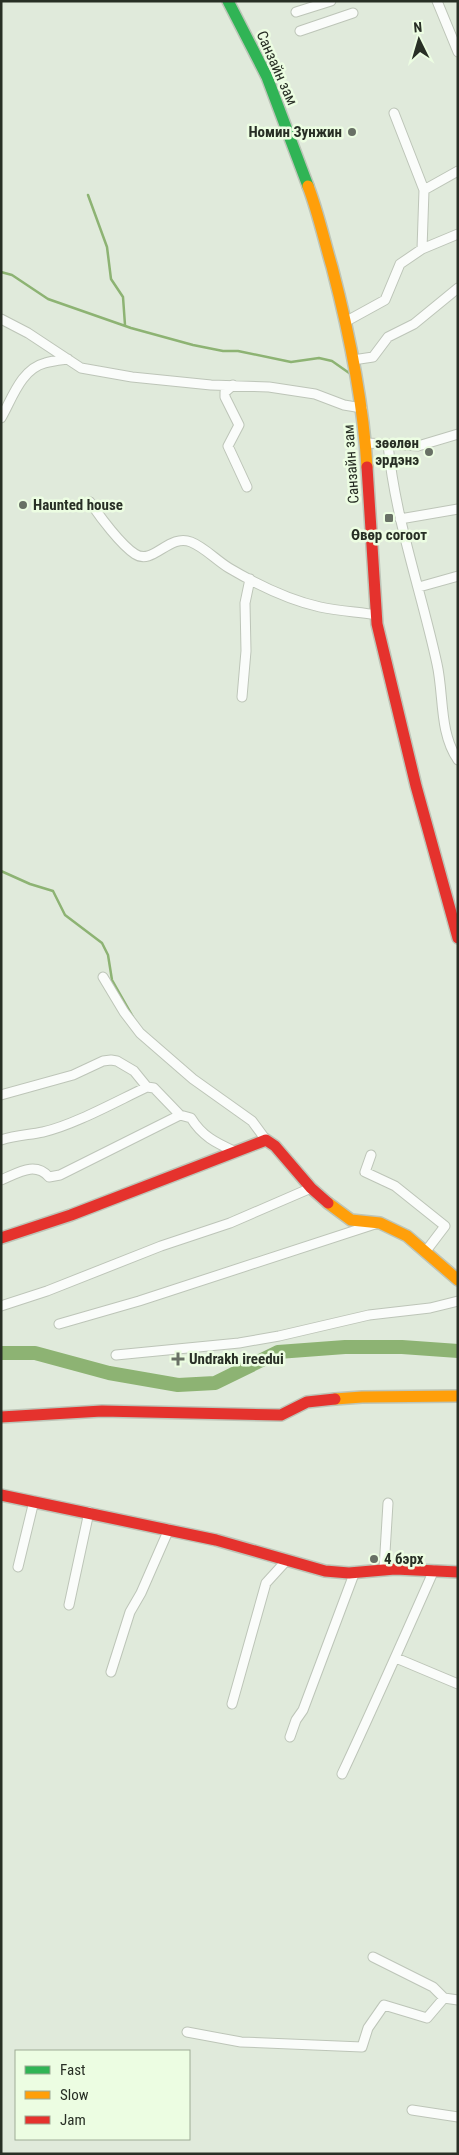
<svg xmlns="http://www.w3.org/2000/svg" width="459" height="2155" font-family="'Roboto Condensed',sans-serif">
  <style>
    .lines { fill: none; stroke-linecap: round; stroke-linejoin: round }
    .stream { stroke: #8db373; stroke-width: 2.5 }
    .river { stroke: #8db373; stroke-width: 14 }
    .street-casing { stroke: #bdc5b8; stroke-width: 11 }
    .fast-casing { stroke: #bdc5b8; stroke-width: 14 }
    .slow-casing { stroke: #bdc5b8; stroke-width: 14 }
    .jam-casing { stroke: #bdc5b8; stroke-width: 14 }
    .street { stroke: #fafcfa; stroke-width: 9 }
    .fast { stroke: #30b455; stroke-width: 11 }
    .slow { stroke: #ff9f0a; stroke-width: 11 }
    .jam { stroke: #e5322d; stroke-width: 11 }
    .poi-dot { fill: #687065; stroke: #ecfde2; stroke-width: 2 }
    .labels { text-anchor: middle; stroke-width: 5; stroke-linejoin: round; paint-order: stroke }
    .street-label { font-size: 15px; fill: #282f25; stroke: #ecfde2 }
    .poi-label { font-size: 15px; font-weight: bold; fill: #282f25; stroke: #ecfde2; text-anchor: start }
  </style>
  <rect width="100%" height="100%" fill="#e0eadb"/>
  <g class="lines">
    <path class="stream" d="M88,195L107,247L111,279L123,297L125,325
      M1,272L12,275L48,299L131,328L193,345L223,351H238L291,362L319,358L332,361L352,375
      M1,871L30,884L53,891L65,915L102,943L108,955L112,980L133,1017"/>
    <path class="river" d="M1,1353H35L109,1373L178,1385L215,1383L278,1352L345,1347H402L458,1351"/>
    <g class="street-casing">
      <path id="street" d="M437,1L458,52
        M296,12L331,1
        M300,31L353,13
        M394,113L424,190
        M422,249L424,190L458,171
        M1,319L28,333L81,368L132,377L211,385L269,387L315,394L344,405L362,408
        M345,322L385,300L400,264L422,249L458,234
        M353,360L373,357L388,337L414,324L458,288
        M233,385L225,392V397L239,425L228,446L247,487
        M1,418C12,399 21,369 45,363C52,361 61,360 68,359
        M366,443L388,444C395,519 421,590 437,664C444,695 439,733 458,760
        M388,444L418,446L458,434
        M90,502C100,517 121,545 135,554C153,566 169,533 191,542C204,547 216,560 229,568C256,584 289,600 320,607C339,611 358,612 377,615
        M400,519L458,509
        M419,587L458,576
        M242,697L246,651L245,603L250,579
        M103,977L124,1012L140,1033L193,1079L252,1121L266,1140
        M1,1095L73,1075L103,1061L111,1060L117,1061L134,1071L147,1087L154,1088L180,1115L191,1118C202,1136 216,1143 234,1151
        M1,1140C16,1135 29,1135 43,1132C74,1125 117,1101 147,1087
        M371,1155L365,1172L395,1186L445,1226L426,1251
        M1,1180C18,1173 35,1161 49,1177L60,1175L180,1115
        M1,1306L47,1291L161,1246L230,1223L311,1188
        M59,1324L139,1301L375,1224
        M116,1355L239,1343L279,1336L369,1315L430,1308L458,1301
        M18,1567L34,1501
        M384,1569L388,1503
        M69,1605L89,1512
        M396,1658L458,1684
        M111,1672L130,1612L141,1593L169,1529
        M232,1704L266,1583L287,1560
        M290,1737L296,1720L303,1710L354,1574
        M342,1774C374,1706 404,1638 434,1570
        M373,1957L433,1987L444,1998
        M187,2032L241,2042L362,2047L368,2028L384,2005L427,2018L444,1998L458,2000
        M412,2110L458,2117"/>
    </g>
    <g class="fast-casing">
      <path id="fast" d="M228,1L267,77L308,186"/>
    </g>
    <g class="slow-casing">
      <path id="slow" d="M308,186C318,212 324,240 332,267C349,332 363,399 367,467
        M328,1203L351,1220L380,1223L407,1236L458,1280
        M335,1399L362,1397L458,1396"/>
    </g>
    <g class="jam-casing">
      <path id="jam" d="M367,467L377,624L416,786L458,938
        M1,1238L71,1215L266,1140L275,1146L311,1188L328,1203
        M1,1417L102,1411L281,1415L307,1402L335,1399
        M1,1495L216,1540L325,1571L349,1573L395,1569L458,1572"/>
    </g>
    <use href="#street" class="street"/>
    <use href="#fast" class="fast"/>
    <use href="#slow" class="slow"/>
    <use href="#jam" class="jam"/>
  </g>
  <g class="poi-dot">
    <circle cx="352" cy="132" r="5"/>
    <circle cx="429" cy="452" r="5"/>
    <circle cx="23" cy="505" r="5"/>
    <rect x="384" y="513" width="10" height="10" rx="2.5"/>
    <path d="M175.5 1351.5h5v5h5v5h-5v5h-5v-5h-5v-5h5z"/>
    <circle cx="374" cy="1559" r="5"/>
  </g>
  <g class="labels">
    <g class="street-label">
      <text transform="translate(277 68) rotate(66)" y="5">Санзайн зам</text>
      <text transform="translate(351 464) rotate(-94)" y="5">Санзайн зам</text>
    </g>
    <g class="poi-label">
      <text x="342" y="137" text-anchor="end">Номин Зунжин</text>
      <text x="419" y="448" text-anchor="end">зөөлөн<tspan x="419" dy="17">эрдэнэ</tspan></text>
      <text x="33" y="510">Haunted house</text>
      <text x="389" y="540" text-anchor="middle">Өвөр согоот</text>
      <text x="189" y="1364">Undrakh ireedui</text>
      <text x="384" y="1564">4 бэрх</text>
    </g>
  </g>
  <rect width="459" height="2155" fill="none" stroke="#282f25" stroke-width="5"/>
  <rect x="15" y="2050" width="175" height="90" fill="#ecfde2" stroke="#9eab96"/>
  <rect x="25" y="2066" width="25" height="8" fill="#30b455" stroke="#9eab96"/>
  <text x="60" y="2075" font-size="15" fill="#282f25">Fast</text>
  <rect x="25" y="2091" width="25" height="8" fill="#ff9f0a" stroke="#9eab96"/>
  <text x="60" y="2100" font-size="15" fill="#282f25">Slow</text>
  <rect x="25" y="2116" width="25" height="8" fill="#e5322d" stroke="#9eab96"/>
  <text x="60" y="2125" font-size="15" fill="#282f25">Jam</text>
  <g transform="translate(419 40) rotate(355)" stroke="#ecfde2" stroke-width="4" paint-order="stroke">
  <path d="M0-4L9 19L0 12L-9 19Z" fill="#282f25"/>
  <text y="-8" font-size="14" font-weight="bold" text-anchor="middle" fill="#282f25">N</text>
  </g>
</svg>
